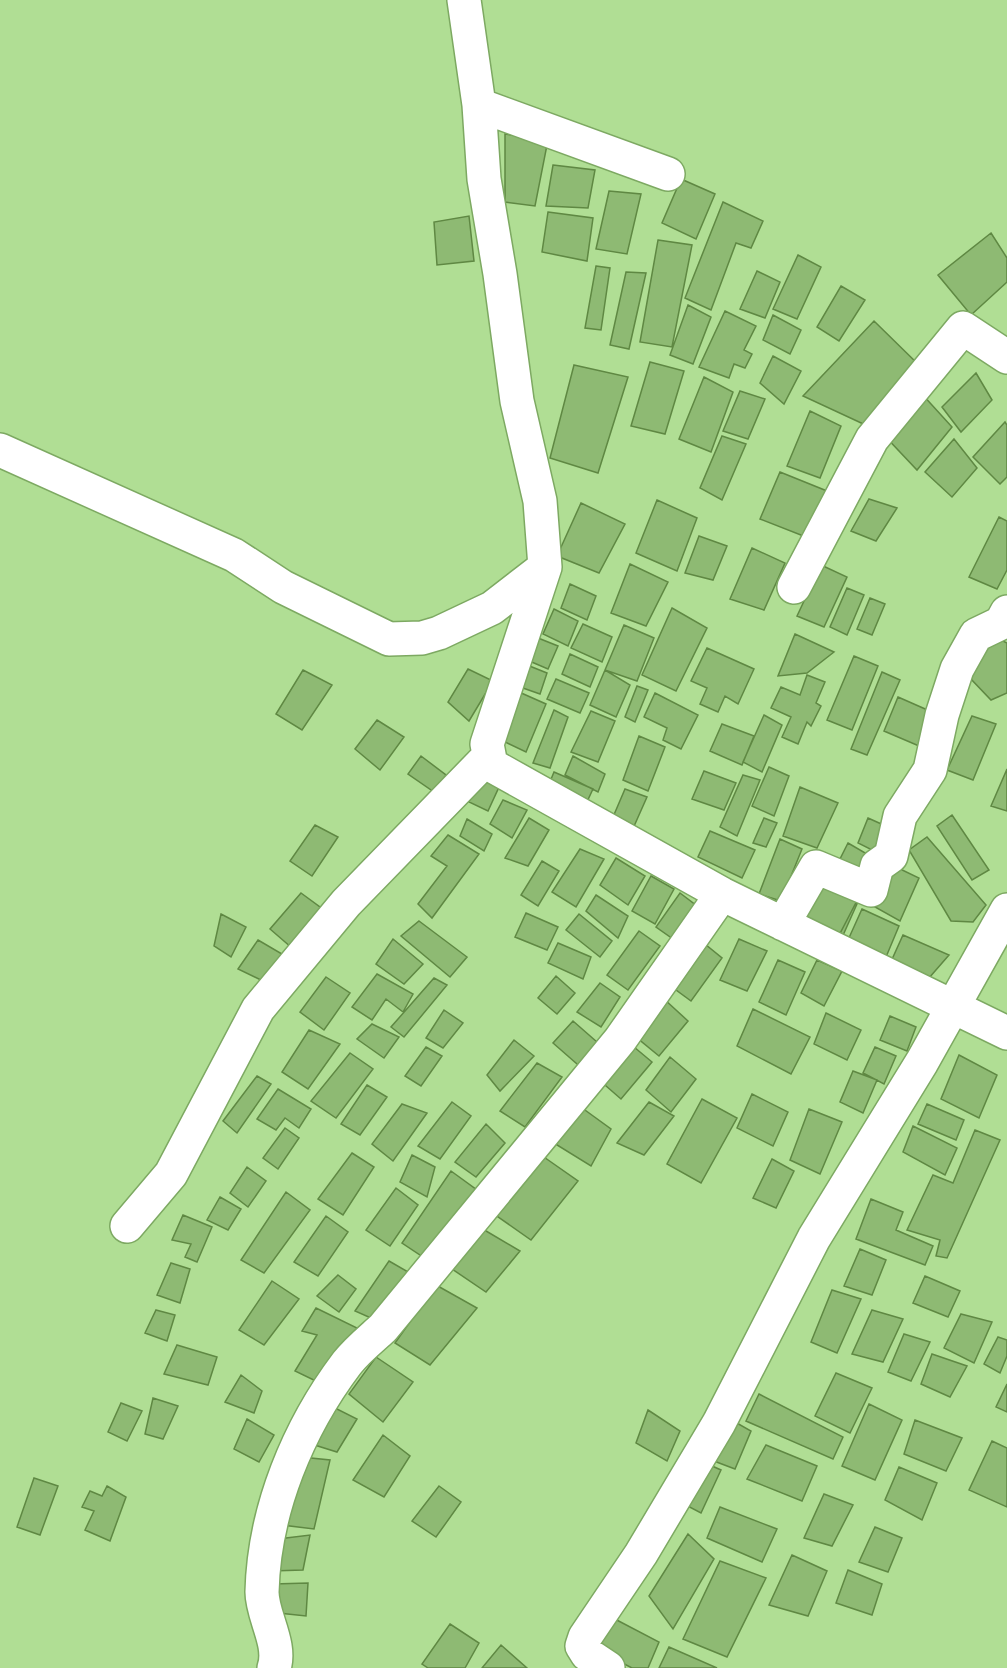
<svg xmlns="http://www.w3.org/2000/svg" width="1007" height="1668" font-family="'Fira Sans',sans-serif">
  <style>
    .building { fill: #8eba73; stroke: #5f8843; stroke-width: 1.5 }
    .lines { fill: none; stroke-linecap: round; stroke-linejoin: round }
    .minor-casing { stroke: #7da962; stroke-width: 36 }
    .minor { stroke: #fff; stroke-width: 33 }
  </style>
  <rect width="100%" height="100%" fill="#b0de94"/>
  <path class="building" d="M505,134L548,140L535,206L505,202Z
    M553,165L595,170L588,208L546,206Z
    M681,179L715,194L696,239L662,223Z
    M609,191L641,194L627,254L596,249Z
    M723,202L763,221L751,248L736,243L711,310L685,298Z
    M548,212L593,218L587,261L542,252Z
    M469,216L474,261L437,265L434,222Z
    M991,233L1007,258V282L971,315L938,275Z
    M658,240L692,245L672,347L640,342Z
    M798,255L821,267L797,319L773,309Z
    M596,266L610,268L601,330L585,328Z
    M757,271L780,282L765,318L740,309Z
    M626,272L646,273L629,349L610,345Z
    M841,286L865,300L839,341L817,327Z
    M688,305L711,317L693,364L670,355Z
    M725,311L756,326L744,350L752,354L745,368L734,364L729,378L699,367Z
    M773,315L801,330L790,354L763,340Z
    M874,321L922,368L872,428L803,396Z
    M773,356L801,371L784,404L760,383Z
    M650,362L684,371L665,434L631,426Z
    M574,365L628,377L598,473L550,458Z
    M976,373L992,400L961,432L942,407Z
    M704,377L733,392L711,452L679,439Z
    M740,391L765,399L748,439L723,431Z
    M921,393L952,427L917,470L882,433Z
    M810,411L841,426L820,478L787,466Z
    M1005,422L1007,425V477L1000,484L973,457Z
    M722,436L746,444L722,500L700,488Z
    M954,439L977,468L952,497L925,472Z
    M780,472L827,491L806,537L760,519Z
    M869,499L897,508L876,541L851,531Z
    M657,500L697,518L677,571L636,553Z
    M581,503L625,524L599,573L557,556Z
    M999,517L1007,521V570L997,589L969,577Z
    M699,536L727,546L713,580L685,573Z
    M752,548L785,563L764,610L730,599Z
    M630,564L668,582L646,626L611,613Z
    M821,565L847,577L824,627L797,616Z
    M570,584L596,596L587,620L561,608Z
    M847,588L864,595L847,635L830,627Z
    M870,598L885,604L872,635L857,629Z
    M672,608L707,628L676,691L642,675Z
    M554,609L578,621L568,646L543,634Z
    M583,624L612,637L602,662L571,648Z
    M624,625L654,638L637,681L605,670Z
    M795,634L834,652L807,673L778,676Z
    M989,634L1007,643V693L991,700L970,678Z
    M533,636L558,646L548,669L527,660Z
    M707,648L754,669L738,704L725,696L718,712L700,704L707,688L691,681Z
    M570,654L598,667L590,687L562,674Z
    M854,656L878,666L852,730L827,720Z
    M527,665L547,673L540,694L520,687Z
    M468,669L493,681L469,721L448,702Z
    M303,670L332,685L302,730L276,714Z
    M605,670L630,685L616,717L590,705Z
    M882,672L900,680L867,755L851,749Z
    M807,675L825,682L816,703L821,706L811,726L807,722L798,744L782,737L791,717L771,708L781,687L800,695Z
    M556,679L589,693L580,713L547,699Z
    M637,686L648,690L635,722L625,717Z
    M519,692L546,704L526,752L499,739Z
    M655,693L698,715L681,749L663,740L667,728L644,717Z
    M898,697L932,712L919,746L884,731Z
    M554,710L568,717L550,768L533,763Z
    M591,711L615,721L598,762L571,752Z
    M764,715L782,725L762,772L743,762Z
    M972,716L996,724L973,780L947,770Z
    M377,720L404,737L380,770L355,749Z
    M722,724L754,736L742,765L710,751Z
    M639,736L665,747L648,791L623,780Z
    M421,756L446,775L434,792L408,774Z
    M573,756L605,774L598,792L565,775Z
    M769,767L789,776L774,816L752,806Z
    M1007,769V811L991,806Z
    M704,771L736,783L724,810L692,799Z
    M554,772L593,789L585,806L547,789Z
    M743,775L760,780L737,836L720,827Z
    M480,778L499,787L488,811L469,802Z
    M800,787L838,803L817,848L783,836Z
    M625,789L647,797L631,833L610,824Z
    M503,800L527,810L512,838L490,824Z
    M952,815L989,870L972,880L937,826Z
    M529,818L549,830L528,866L505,858Z
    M764,818L777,823L766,847L753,843Z
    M868,818L888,827L878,853L858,843Z
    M467,819L492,834L484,851L460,836Z
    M315,825L338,837L312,876L290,861Z
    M710,831L755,850L742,878L698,857Z
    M448,835L479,854L432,918L418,904L447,866L431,856Z
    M927,837L986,905L973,922L951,921L909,850Z
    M780,839L802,849L781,901L759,894Z
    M848,843L867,854L859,873L838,863Z
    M580,849L604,859L576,907L552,892Z
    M616,858L645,876L628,905L600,885Z
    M542,861L559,871L538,906L521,895Z
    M896,867L919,878L900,921L875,907Z
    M817,869L862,891L835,943L783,924Z
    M651,876L674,889L655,924L632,911Z
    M820,878L861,895L840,942L799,926Z
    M301,893L324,910L292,948L270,929Z
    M680,893L697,906L673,939L656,927Z
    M596,895L628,916L618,938L586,911Z
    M862,909L899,926L886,957L848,940Z
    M526,913L558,927L547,950L515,937Z
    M221,914L246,927L231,957L214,946Z
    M579,914L612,941L600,957L566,930Z
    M419,921L467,957L450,977L401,936Z
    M639,931L660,946L628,990L607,975Z
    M903,935L949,955L922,986L889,966Z
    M393,939L423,964L404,984L376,964Z
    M739,939L767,951L747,991L720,980Z
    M258,940L282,954L265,982L238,969Z
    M700,940L722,958L691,1001L668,984Z
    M558,943L591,957L583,979L548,963Z
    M778,960L805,972L786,1015L759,1002Z
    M817,960L842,971L824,1006L801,993Z
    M377,974L413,994L403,1012L386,999L372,1020L352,1007Z
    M556,976L575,993L557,1014L538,998Z
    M326,977L350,993L324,1030L300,1012Z
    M434,978L447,985L404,1037L391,1027Z
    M600,983L620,997L601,1027L577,1012Z
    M664,999L688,1021L659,1056L636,1037Z
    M753,1009L810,1037L791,1074L737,1046Z
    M444,1010L463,1023L443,1048L426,1038Z
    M826,1013L861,1030L847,1060L814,1044Z
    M890,1016L916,1027L907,1051L880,1040Z
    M573,1021L605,1049L585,1071L553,1043Z
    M372,1024L399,1037L384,1058L357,1039Z
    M309,1030L340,1044L308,1089L282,1072Z
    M514,1040L534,1056L500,1091L487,1075Z
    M628,1042L652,1062L621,1099L598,1079Z
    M426,1047L442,1056L421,1086L405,1076Z
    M875,1047L896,1056L884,1084L863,1073Z
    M350,1053L373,1069L336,1118L311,1101Z
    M959,1055L997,1075L979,1118L941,1099Z
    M670,1057L696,1079L671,1112L646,1090Z
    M537,1063L562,1077L525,1127L500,1111Z
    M853,1071L877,1080L863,1113L840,1102Z
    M257,1076L271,1084L237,1133L223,1121Z
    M367,1085L387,1097L360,1135L341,1124Z
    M278,1089L311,1109L299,1128L285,1118L276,1130L257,1119Z
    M752,1094L788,1112L773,1146L737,1128Z
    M702,1099L737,1118L701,1183L667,1164Z
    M452,1102L471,1116L440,1159L418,1146Z
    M649,1102L674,1116L644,1155L617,1143Z
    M402,1104L427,1113L393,1161L372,1144Z
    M927,1104L964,1120L956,1140L918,1124Z
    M578,1105L611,1129L591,1166L549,1140Z
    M809,1109L842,1122L820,1174L790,1160Z
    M486,1124L505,1143L476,1177L455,1162Z
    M913,1126L957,1148L945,1175L903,1152Z
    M285,1128L299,1138L278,1169L263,1158Z
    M975,1130L1000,1140L947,1258L936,1256L940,1240L907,1230L933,1175L953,1183Z
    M352,1153L374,1167L343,1215L318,1199Z
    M412,1155L435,1167L427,1197L400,1182Z
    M541,1155L578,1181L531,1240L494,1214Z
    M772,1159L794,1171L776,1208L753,1198Z
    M247,1167L266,1181L248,1207L230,1193Z
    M451,1171L477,1190L426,1259L402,1243Z
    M396,1188L418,1205L390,1246L366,1230Z
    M286,1192L310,1210L264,1273L241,1260Z
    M220,1197L241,1209L228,1230L207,1220Z
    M871,1199L903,1212L896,1230L933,1246L925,1265L856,1239Z
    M183,1215L212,1227L197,1262L185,1257L191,1244L172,1240Z
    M326,1216L348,1232L318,1276L294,1262Z
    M481,1228L520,1251L486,1292L452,1269Z
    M860,1249L886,1260L872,1295L844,1286Z
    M389,1261L415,1276L380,1322L355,1311Z
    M171,1263L190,1269L180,1303L157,1295Z
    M338,1275L356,1289L339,1312L317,1296Z
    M925,1276L960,1291L948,1317L913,1303Z
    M272,1281L299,1299L264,1345L239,1330Z
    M436,1285L477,1308L430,1365L395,1343Z
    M832,1290L861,1299L837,1353L811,1342Z
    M316,1308L357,1328L322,1384L295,1371L317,1335L302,1331Z
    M156,1310L175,1315L167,1341L145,1333Z
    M872,1310L903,1319L883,1362L852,1354Z
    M961,1314L992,1322L974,1363L944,1348Z
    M904,1334L930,1342L911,1381L888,1372Z
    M998,1337L1007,1340V1356L1000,1373L984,1364Z
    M177,1345L217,1357L208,1385L164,1374Z
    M932,1354L967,1366L950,1397L921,1384Z
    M376,1357L413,1382L383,1422L349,1394Z
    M836,1373L872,1388L850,1433L815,1416Z
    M241,1375L262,1391L254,1413L225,1402Z
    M1007,1384V1412L996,1407Z
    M759,1394L843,1437L833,1459L746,1421Z
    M153,1398L178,1406L163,1439L145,1434Z
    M121,1403L142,1411L127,1441L108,1432Z
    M327,1404L357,1419L337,1452L305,1442Z
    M869,1404L902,1420L875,1480L842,1466Z
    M648,1410L680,1431L667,1461L636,1443Z
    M728,1418L751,1431L735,1469L706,1458Z
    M247,1419L274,1435L259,1462L234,1449Z
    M915,1420L962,1438L946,1471L904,1454Z
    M383,1435L410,1456L384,1497L353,1480Z
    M992,1441L1007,1448V1507L969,1490Z
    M766,1445L817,1466L802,1501L747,1479Z
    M301,1457L330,1460L314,1529L282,1525Z
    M703,1462L721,1470L701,1513L678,1501Z
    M899,1467L937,1483L922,1520L885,1500Z
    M34,1478L58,1486L40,1535L17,1527Z
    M107,1486L126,1497L110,1541L85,1530L94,1511L82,1507L90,1491L102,1496Z
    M439,1486L461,1502L436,1537L412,1521Z
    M824,1494L853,1505L832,1546L804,1538Z
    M720,1507L777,1529L762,1562L707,1538Z
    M875,1527L902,1538L888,1572L859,1562Z
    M688,1534L714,1559L673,1629L649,1596Z
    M310,1535L303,1570L271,1571L278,1539Z
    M792,1555L827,1571L808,1616L769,1605Z
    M720,1561L766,1578L727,1657L683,1639Z
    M848,1570L882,1584L872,1615L836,1603Z
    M308,1583L306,1616L269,1612L273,1584Z
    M611,1617L659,1642L648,1668H632L597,1650Z
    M450,1624L479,1643L465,1668H428L422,1664Z
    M501,1645L527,1668H482Z
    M669,1647L717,1668H659Z"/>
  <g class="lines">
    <g class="minor-casing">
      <path id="minor" d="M479,105L668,174
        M0,450L234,555L283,587L389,639L422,638L439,633L492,608L545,567L540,501L517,401L500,274L484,179L479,105L464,0
        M545,567L487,744L491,765L722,894L1007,1033
        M794,587L872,439L963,328L1007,357
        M783,924L816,867L871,890L877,866L891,856L900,816L930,770L942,715L957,669L976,635L1001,623L1007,612
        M127,1226L171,1174L258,1009L346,903L488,757
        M274,1668C282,1644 262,1616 262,1592C264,1510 298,1428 347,1363C357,1350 371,1339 383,1328L620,1040L722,894
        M608,1668L587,1654L582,1646L585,1637L641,1554L719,1423L814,1238L922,1062L1007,910"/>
    </g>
    <use href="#minor" class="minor"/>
  </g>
</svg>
